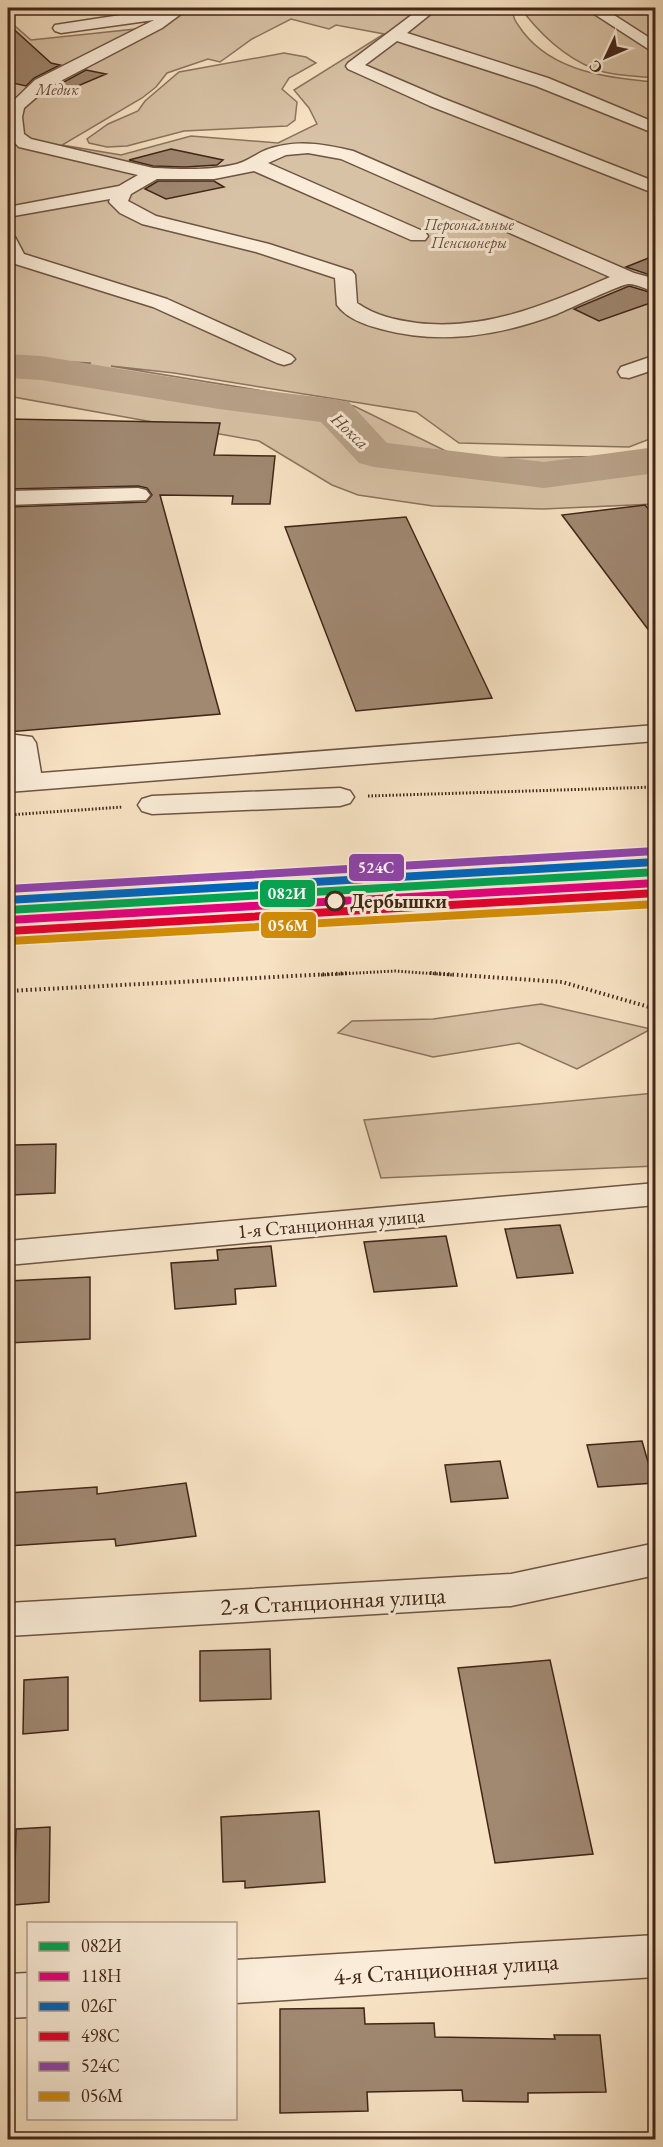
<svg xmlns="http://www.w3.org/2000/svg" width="663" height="2147" font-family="'EB Garamond',serif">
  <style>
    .green { fill: #d8c2a6; stroke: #8c745f; stroke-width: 1.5; fill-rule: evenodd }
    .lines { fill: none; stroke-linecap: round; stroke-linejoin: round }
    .river { fill: #b9a289; fill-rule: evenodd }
    .building { fill: #a08871; stroke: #412618; stroke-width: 1.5 }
    .minor-casing { stroke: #6e5543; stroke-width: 3 }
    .path-far1 { stroke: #412618; stroke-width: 3; stroke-dasharray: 1.5 2; stroke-linecap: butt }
    .path { stroke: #412618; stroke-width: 4; stroke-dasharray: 1.5 3; stroke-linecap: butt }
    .minor { fill: #faecd8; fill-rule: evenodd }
    .rail-1-casing { stroke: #faecd8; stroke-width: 11 }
    .rail-2-casing { stroke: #faecd8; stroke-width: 11 }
    .rail-3-casing { stroke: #faecd8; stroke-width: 11 }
    .rail-4-casing { stroke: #faecd8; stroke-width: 11 }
    .rail-5-casing { stroke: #faecd8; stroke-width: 11 }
    .rail-6-casing { stroke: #faecd8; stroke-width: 11 }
    .rail-1 { stroke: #00a651; stroke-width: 8 }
    .rail-2 { stroke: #e5007d; stroke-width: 8 }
    .rail-3 { stroke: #0065bd; stroke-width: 8 }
    .rail-4 { stroke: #e4002b; stroke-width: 8 }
    .rail-5 { stroke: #8e44ad; stroke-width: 8 }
    .rail-6 { stroke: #d38c05; stroke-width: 8 }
    .stop-dot { fill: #faecd8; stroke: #412618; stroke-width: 3 }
    .labels { text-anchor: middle; stroke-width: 6; stroke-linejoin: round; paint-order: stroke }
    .far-park-label { font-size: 16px; font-style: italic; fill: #674d3c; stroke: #faecd8 }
    .far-water-label { font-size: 18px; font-style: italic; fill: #654b3a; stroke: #faecd8 }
    .stop-label { font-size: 20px; font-weight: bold; fill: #412618; stroke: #faecd8; text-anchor: start }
    .street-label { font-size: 20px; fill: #412618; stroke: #faecd8 }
    .near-street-label { font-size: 24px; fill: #412618; stroke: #faecd8 }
    .line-badge { stroke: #faecd8; stroke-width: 2 }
    .badge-label { font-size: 16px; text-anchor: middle; font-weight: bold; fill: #fff }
  </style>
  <rect width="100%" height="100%" fill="#f7e2c3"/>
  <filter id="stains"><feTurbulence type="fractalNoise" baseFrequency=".00333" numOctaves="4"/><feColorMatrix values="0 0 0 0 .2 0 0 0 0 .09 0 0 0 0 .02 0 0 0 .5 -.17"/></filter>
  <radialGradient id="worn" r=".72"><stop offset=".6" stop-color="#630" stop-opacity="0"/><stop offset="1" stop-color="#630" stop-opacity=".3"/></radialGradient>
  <path class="green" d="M175,8H513C512,19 517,23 523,32C554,72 608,78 655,82V437L629,447L459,443L416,412L174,373L111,366L354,406L460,458L655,456V504L543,509L433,506L358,495L332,485L259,441L8,396V372L91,363L8,359V20L31,40L145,28L149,27L140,17ZM291,19L329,29L336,25L384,34L294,90L309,108L317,124L278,143L191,136L121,155L62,145L142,98L156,87L167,73L208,59L220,62L252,39Z
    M577,8H655V78C639,76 620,76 604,72C572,63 545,39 525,14Z
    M284,53L306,57L316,63L289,78L282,89L297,102L295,120L287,126L184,131L127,146L107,147L89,143L87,139L108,124L138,111L145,101L179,72Z
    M541,1004L651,1029L577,1069L519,1043L433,1057L338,1033L352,1021L433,1019Z
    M655,1093V1166L381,1178L364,1120Z"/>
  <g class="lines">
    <path class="river" d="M8,354L41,356L219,385L334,399L349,402L387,443L544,462L656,447V473L544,488L374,467L359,463L321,422L219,409L41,380L8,378Z"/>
  </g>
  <path class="building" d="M8,24L51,63L60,65L34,78L26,86L8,82Z
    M86,70L106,74L59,94L47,91Z
    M171,149L223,160L217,165L185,167L153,166L129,160Z
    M158,181H214L224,187L166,199L145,189Z
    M656,255V277L626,267Z
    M629,286L656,294V301L599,321L574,309Z
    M8,419L220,423L214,455L275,456L270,504H232L233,496L160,495L220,714L8,732V507L146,502L152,495L147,488L138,486L8,489Z
    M645,505L656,518V640L562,515Z
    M406,517L492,698L356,711L285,527Z
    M56,1144L55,1193L11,1195L14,1145Z
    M560,1225L573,1273L517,1278L505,1229Z
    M446,1236L457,1286L374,1292L364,1242Z
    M271,1246L276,1286L235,1289L236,1304L175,1309L171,1263L218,1260L217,1250Z
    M90,1277V1339L8,1343V1281Z
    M642,1441L654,1483L598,1487L587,1445Z
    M500,1461L508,1498L451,1502L445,1465Z
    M186,1483L196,1536L116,1546L115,1539L8,1546V1493L97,1487V1494Z
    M270,1649L271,1699L200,1701V1651Z
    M550,1660L593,1854L495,1863L458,1668Z
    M68,1677V1730L23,1734L24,1680Z
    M319,1811L325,1882L245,1888V1881L223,1882L221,1817Z
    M50,1827L49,1902L14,1905L16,1829Z
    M364,2008L365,2024L434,2023L435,2037L555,2039L554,2035H600L606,2092L528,2093V2102L463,2101L462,2090L367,2092L368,2111L280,2113V2009Z"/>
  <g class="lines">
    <g class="minor-casing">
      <path id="minor" d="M172,8H189L162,28L47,88L24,108L22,117L24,134L31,139L153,168C181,169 210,171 237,164C248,161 256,154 266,150C296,139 323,144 353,151L634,273L656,279V292C647,290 637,284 629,284C621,284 569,309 557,314C499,336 441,345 381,329C365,325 346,318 337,305L335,278L256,252L142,224L120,213L109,202L110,199L8,217V207L119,186L138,175L19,147L8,136V106L35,80L154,20L61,33L55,31L53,28L55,25L160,9L166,11ZM308,153L341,159L610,277C547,304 487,331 417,323C395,320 376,316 357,303L355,275L352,271L269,244L156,216L128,201L131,194L157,179H214L254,171L411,240H425L428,236L425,232L268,163L286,155Z
        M421,8H438L407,33L548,78L656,123V134L536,86L397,41L365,65L442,98L656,182V194L430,106L348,69L346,66L348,63Z
        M585,8H603L656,42V54Z
        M8,235L15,237L24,254L167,299L291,355L295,359L291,363L284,365L277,363L153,307L9,262Z
        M656,355V369L629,378L621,377L618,372L621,367Z
        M138,488L146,490L150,495L146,500L8,505V491Z
        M656,725V741L8,792V776L14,775L9,750H8V734L32,737L36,743L41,773Z
        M340,788L350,791L354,797L350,803L340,806L152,814L142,811L138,805L142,799L152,796Z
        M656,1183V1205L8,1265V1241Z
        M656,1543V1575L511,1606L8,1636V1603L511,1574Z
        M656,1935V1977L236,2003V1960Z
        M28,1973V2017L8,2018V1974Z"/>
    </g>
    <path class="path-far1" d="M368,796L656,787
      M8,815L123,807
      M8,899L656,860
      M8,935L656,896
      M321,975L395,971L453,975"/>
    <path class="path" d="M430,973L562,982L656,1009
      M8,991L350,973"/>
    <use href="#minor" class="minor"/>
    <g class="rail-1-casing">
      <path id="rail-1" d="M8,910L656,872"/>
    </g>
    <g class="rail-2-casing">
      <path id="rail-2" d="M9,920L656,883"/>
    </g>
    <g class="rail-3-casing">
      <path id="rail-3" d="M8,900L655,862"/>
    </g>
    <g class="rail-4-casing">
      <path id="rail-4" d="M9,931L656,893"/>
    </g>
    <g class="rail-5-casing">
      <path id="rail-5" d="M8,889L655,851"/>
    </g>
    <g class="rail-6-casing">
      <path id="rail-6" d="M10,941L656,904"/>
    </g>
    <use href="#rail-1" class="rail-1"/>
    <use href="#rail-2" class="rail-2"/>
    <use href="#rail-3" class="rail-3"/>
    <use href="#rail-4" class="rail-4"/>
    <use href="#rail-5" class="rail-5"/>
    <use href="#rail-6" class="rail-6"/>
  </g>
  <circle class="stop-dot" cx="335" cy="901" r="9"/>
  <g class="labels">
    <g class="far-park-label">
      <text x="57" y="95">Медик</text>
      <text x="469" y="230">Персональные<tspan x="469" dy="18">Пенсионеры</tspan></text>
    </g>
    <g class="far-water-label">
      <text transform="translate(350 431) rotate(43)" y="6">Нокса</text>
    </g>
    <g class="stop-label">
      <text x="350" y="908">Дербышки</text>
    </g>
    <g class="street-label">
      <text transform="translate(331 1223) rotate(-5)" y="7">1-я Станционная улица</text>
    </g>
    <g class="near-street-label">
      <text transform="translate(333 1601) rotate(-3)" y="8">2-я Станционная улица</text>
      <text transform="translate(446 1969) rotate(-4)" y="8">4-я Станционная улица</text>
    </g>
  </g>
  <g class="line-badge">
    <rect x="348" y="853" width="57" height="29" rx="6" fill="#8e44ad"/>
    <rect x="259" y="879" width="57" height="29" rx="6" fill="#00a651"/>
    <rect x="260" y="911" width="57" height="28" rx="6" fill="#d38c05"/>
  </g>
  <g class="badge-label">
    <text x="376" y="873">524С</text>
    <text x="287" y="899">082И</text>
    <text x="288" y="931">056М</text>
  </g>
  <rect width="663" height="2147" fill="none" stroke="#f7e2c3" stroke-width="30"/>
  <rect x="9" y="9" width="645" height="2129" fill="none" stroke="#412618" stroke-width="3"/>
  <rect x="15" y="15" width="633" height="2117" fill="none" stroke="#412618" stroke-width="1.5"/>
  <rect x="27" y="1922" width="210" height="198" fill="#faecd8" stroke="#b09d8b" stroke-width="1.5"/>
  <rect x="39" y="1942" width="30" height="9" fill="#00a651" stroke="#b09d8b" stroke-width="1.5"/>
  <text x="81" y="1952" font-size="18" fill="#412618">082И</text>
  <rect x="39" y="1972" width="30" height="9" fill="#e5007d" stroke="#b09d8b" stroke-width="1.5"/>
  <text x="81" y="1982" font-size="18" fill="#412618">118Н</text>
  <rect x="39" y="2002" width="30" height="9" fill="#0065bd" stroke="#b09d8b" stroke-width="1.5"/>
  <text x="81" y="2012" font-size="18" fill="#412618">026Г</text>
  <rect x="39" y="2032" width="30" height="9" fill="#e4002b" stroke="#b09d8b" stroke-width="1.5"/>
  <text x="81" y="2042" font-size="18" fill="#412618">498С</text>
  <rect x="39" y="2062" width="30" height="9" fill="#8e44ad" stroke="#b09d8b" stroke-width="1.5"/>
  <text x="81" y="2072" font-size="18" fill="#412618">524С</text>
  <rect x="39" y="2092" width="30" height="9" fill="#d38c05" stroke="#b09d8b" stroke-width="1.5"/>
  <text x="81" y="2102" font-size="18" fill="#412618">056М</text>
  <g transform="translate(606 57) rotate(226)" stroke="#faecd8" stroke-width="4.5" paint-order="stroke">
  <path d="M0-4.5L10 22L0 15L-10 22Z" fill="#412618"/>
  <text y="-9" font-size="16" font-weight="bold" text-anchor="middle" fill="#412618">С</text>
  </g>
  <rect width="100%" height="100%" filter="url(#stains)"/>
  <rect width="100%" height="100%" fill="url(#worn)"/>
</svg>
